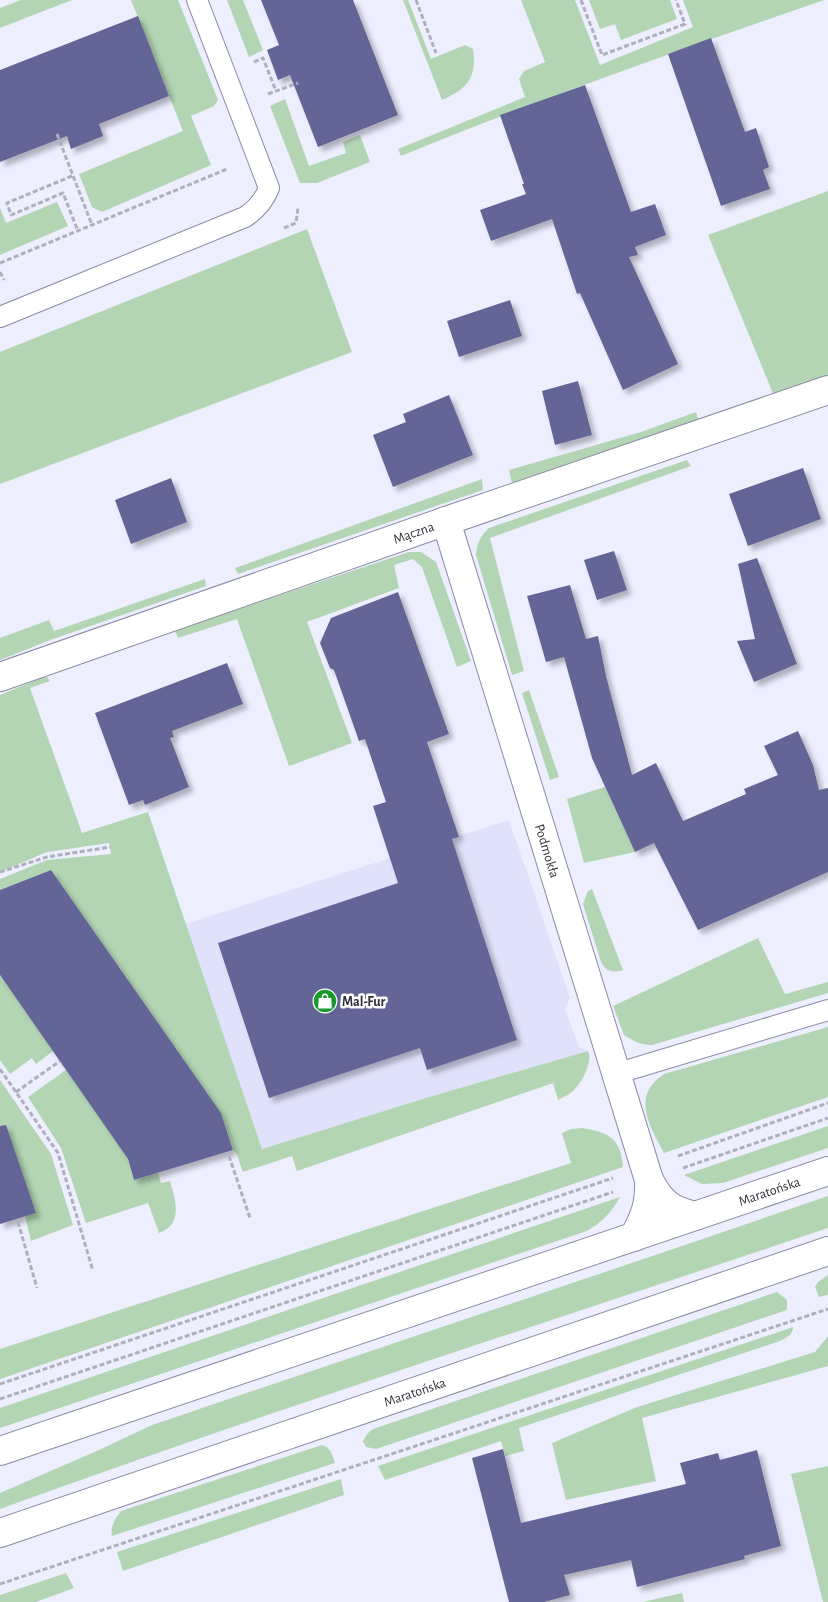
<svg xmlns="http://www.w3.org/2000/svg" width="828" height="1602" font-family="'Alegreya Sans',sans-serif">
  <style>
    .built { fill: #e0e2fc }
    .green { fill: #b3d5b3 }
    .building { fill: #646596; filter: url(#shadow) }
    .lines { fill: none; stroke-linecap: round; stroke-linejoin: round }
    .lane-casing { stroke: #8b8ca3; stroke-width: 22 }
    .street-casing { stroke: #8b8ca3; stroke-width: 30 }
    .primary-casing { stroke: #8b8ca3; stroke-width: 30 }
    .path { stroke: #afb0be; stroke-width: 3; stroke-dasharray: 5 2.5; stroke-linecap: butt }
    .lane { stroke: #fff; stroke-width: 20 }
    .street { stroke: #fff; stroke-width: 28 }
    .primary { stroke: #fff; stroke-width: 28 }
    .labels { text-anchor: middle; stroke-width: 5; stroke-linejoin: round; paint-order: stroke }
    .street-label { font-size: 14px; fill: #2d2e37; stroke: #fff }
    .poi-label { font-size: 14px; font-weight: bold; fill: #2d2e37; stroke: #fff; text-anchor: start }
  </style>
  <defs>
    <filter id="shadow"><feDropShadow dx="4.5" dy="4.5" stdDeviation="2.5" flood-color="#0004"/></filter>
  </defs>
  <rect width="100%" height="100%" fill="#edeefe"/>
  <path class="built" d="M509,820L570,998L565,1009L579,1047L588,1051L429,1097L262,1149L185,924Z"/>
  <path class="green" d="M21,0H72L0,28V8Z
    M131,0H178L218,100L214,106L191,116L211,165L102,212L92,207L79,174L183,131Z
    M227,0H243L263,50L249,57Z
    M403,0H408L431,59L465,45L473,49C477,77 468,89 442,100Z
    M521,0H575L600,65L693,27L683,0H824C682,49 540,99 401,156L398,149L525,97L519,79L524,71L545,62Z
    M589,0H670L677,19L621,40L615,24L600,29Z
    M285,99L309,166L346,153L343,142L360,135L370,162L317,183H300L270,106Z
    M828,191V377L774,396L708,235Z
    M57,202L68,226L0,255V208L6,223Z
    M307,229L352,352L0,484V352Z
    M696,412L698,419L512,483L509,470L641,432Z
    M687,460L691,466L490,538L524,671L512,675L476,555C477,543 480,536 489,528Z
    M482,479L483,490L238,574L235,568Z
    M409,552H421L436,562L471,661L457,667L422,567L413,559L394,565L399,588L307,622L352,743L289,766L237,619L178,638L175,630Z
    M205,579L206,586L53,639L0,660V638L49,620L54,631Z
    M46,676L50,681L30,688L82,833L148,812L262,1149L429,1097L588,1051C593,1062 583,1080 575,1089C571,1094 563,1097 558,1100L553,1083L297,1171L292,1156L243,1172L237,1155L233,1149L221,1113L51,870L0,890V879L47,860L111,854L109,843L47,852L0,872V695Z
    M529,690L559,777L550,780L522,693Z
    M605,787L635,852L584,863L567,799Z
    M592,889L623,970C612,973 607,972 601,962L583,904L588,891Z
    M758,938L785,994L828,982V993L652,1045C641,1045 633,1041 624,1035L613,1006Z
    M0,975L53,1051L36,1064L32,1058L10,1074L0,1060Z
    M828,1027V1097L664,1153C649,1125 631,1096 664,1074Z
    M66,1070L128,1159L134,1180L158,1173L161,1183L170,1181C175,1199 184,1224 159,1233L148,1203L86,1223L61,1148L28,1097Z
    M0,1080L51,1154L73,1225L31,1241L25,1216L35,1213L0,1146Z
    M828,1126V1148L723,1183L702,1184L684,1175Z
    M582,1128C609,1132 621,1139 623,1167L0,1379V1349L571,1163L562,1133L571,1129Z
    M828,1196V1228C552,1321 274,1409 0,1509V1493L99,1450L152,1425L679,1247Z
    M620,1197C611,1213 602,1222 587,1231L0,1428V1408Z
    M828,1275V1295L819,1297L815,1287L818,1282Z
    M777,1292L787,1300V1310L376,1449L366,1447L363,1441L367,1434L373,1429Z
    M793,1327C793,1335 786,1338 780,1341L519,1428L524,1451L505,1456L501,1441L385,1480L378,1466Z
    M828,1336V1366L642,1418L656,1481L566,1500L552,1443L637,1407L815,1352Z
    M322,1445C331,1448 332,1454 335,1463L112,1536C110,1526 115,1519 121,1511Z
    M828,1466V1602H823L791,1474Z
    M341,1479L344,1495L123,1571L117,1552Z
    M66,1573L74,1588L36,1602H0V1595Z
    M682,1592L684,1602H643L682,1593Z"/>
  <path class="building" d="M261,0H353L398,115L318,147L290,75L278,80L267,50L279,45Z
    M138,16L169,96L99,124L103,136L71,149L67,136L0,162V70Z
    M711,38L745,132L756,128L769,167L763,170L770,189L721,206L668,54Z
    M585,85L631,212L655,204L666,235L635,247L638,255L629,257L678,364L623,390L580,293L577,294L552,219L491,241L480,210L526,194L522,184H524L500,115Z
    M510,300L522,336L459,357L447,321Z
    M578,381L592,435L555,445L542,391Z
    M449,395L473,455L393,487L373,435L406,422L403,414Z
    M803,468L821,519L748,546L729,494Z
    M171,478L187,522L131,544L115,500Z
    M614,551L627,590L597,600L584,560Z
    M757,558L797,664L754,682L737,641L755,639L738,564Z
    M570,585L586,639L598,636L606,676L632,775L656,763L683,821L746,794L744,789L778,775L764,746L798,731L813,765L819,790L828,788V872L698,930L654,843L635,852L592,758L564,657L546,662L527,596Z
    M398,592L449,734L427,742L459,837L452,839L517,1040L427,1070L420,1048L269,1098L218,943L398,883L373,806L386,802L365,739L359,741L334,670L330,668L320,643L331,618Z
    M227,663L243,704L172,731L174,737L170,738L189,787L145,805L143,800L129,805L95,713Z
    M51,870L221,1113L233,1150L134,1180L128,1159L0,975V890Z
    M6,1125L36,1213L0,1224V1126Z
    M503,1449L521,1523L686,1484L680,1463L718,1453L720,1460L757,1450L781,1546L744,1556L745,1559L637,1587L631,1560L564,1575L570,1595L544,1602H509L472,1458Z"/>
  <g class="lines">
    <g class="lane-casing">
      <path id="lane" d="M0,317L245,217C257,209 264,201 269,188L197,0
        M615,1074L828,1010"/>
    </g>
    <g class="street-casing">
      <g id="street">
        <path id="s1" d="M446,521L649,1180C650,1204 645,1216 634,1237"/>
        <path id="s2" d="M0,677L446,521L828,390"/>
        <path d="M649,1180C661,1203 670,1210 695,1216"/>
      </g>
    </g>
    <g class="primary-casing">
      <g id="primary">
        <path id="s3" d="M0,1451L828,1171"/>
        <path id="s4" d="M0,1533L828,1251"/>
      </g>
    </g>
    <path class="path" d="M416,0L436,53
      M581,0L602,55L685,24L676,0
      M254,62L263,58L276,91
      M268,94L298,83
      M57,134L92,225
      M72,176L7,203L11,215L63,193L78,231
      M284,228L296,223L298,208
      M0,263L227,169
      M0,272L4,280
      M0,872L47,857L110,847
      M0,1069L58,1153L93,1271
      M16,1092L60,1061
      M229,1156L250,1218
      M678,1156L828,1103
      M683,1168L828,1118
      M18,1222L37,1288
      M0,1384L613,1178
      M0,1399L613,1192
      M0,1584L828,1309"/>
    <use href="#lane" class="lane"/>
    <use href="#street" class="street"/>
    <use href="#primary" class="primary"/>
  </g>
  <defs>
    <g id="shop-disc" transform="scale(1.25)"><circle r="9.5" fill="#189a2e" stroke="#fff"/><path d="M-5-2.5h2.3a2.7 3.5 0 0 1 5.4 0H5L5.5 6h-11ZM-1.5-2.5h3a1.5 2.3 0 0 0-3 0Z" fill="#fff"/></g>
  </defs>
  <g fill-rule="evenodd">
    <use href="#shop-disc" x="325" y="1001"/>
  </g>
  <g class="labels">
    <g class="street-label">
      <text dy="5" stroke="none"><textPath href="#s2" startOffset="438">Mączna</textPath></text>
      <text dy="5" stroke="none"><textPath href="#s1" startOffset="345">Podmokła</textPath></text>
      <text dy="5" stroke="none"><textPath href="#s3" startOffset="812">Maratońska</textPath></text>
      <text dy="5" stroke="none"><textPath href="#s4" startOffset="438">Maratońska</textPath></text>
    </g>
    <g class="poi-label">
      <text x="342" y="1006">Mal-Fur</text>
    </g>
  </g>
</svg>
